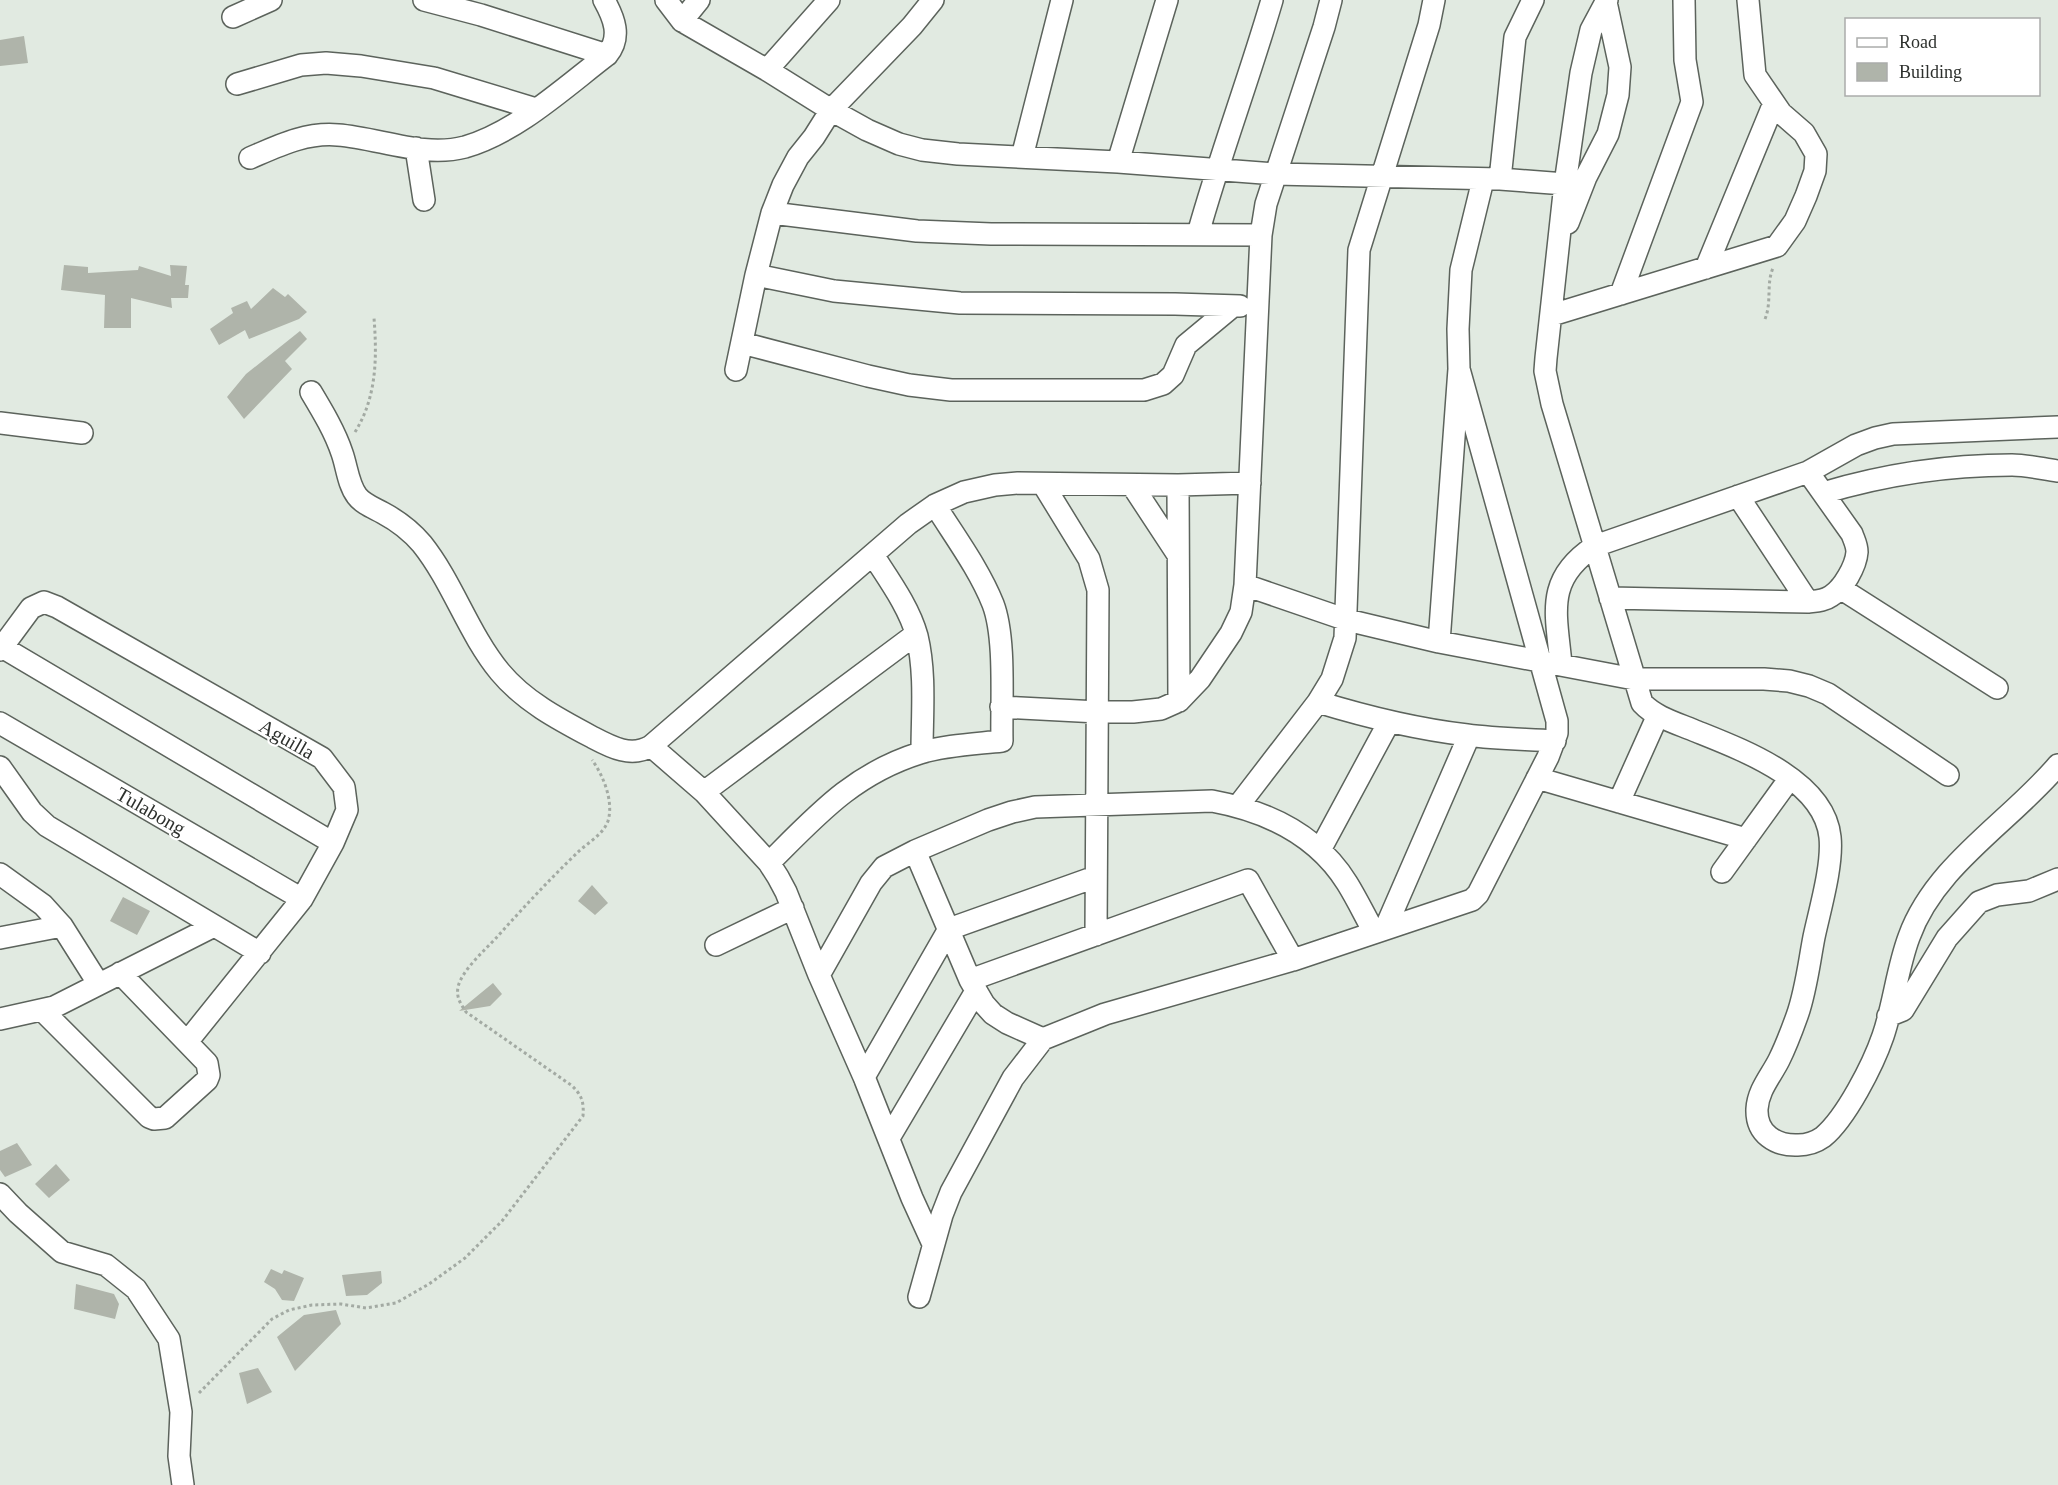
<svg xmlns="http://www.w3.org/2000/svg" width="2058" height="1485" font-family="'Times New Roman',serif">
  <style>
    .building { fill: #afb4aa }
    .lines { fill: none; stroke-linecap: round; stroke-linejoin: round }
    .minor-casing { stroke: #5c635c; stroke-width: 24 }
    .path { stroke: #a3aaa3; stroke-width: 3; stroke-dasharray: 3 3; stroke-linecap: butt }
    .minor { stroke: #fff; stroke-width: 21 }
    .labels { text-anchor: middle; stroke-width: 4.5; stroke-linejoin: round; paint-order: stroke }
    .street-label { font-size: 20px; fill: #2d302d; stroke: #fff }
  </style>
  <rect width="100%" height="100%" fill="#e1eae1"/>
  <path class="building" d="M24,36L28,63L0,66V40Z
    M64,265L88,267V273L138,270L139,266L171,276L170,265L187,266L185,285H189L188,298H171L172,308L131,298V328H104L105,295L61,290Z
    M273,288L285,297L288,294L307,312L299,319L249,339L245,330L219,345L210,329L233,313L231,308L247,301L251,309Z
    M300,331L307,339L285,361L292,369L244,419L227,397L246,374Z
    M592,885L608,903L595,915L578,901Z
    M123,897L150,911L137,935L110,921Z
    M493,983L502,994L490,1006L459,1011Z
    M17,1143L32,1165L5,1177L0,1170V1151Z
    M56,1164L70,1180L49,1198L35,1184Z
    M271,1269L282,1274L284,1270L304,1278L294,1301L282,1300L275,1289L264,1282Z
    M381,1271L382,1283L367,1295L346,1296L342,1275Z
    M76,1284L114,1294L119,1304L115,1319L74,1309Z
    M336,1310L341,1324L295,1371L277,1337L304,1315Z
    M258,1368L272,1392L247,1404L239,1373Z"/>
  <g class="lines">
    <g class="minor-casing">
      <path id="minor" d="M424,0L481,15L607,55
        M666,0L682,21L767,70L831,110L867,130L899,144L922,150L958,154L1118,162L1275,174L1500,179L1565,184
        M1607,0L1591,30L1581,73L1565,184L1546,358L1545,371L1552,404L1642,703C1655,717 1676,723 1693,730C1740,749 1824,779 1830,837C1833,865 1820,909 1814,937C1809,963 1806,991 1797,1016C1792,1030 1786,1046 1779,1060C1771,1076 1758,1090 1757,1109C1756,1134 1776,1146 1798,1145C1807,1145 1816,1142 1823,1137C1846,1118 1873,1065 1883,1036C1894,1004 1897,969 1909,937C1935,865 2010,822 2058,765
        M233,17L271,0
        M682,21L699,0
        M767,70L829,0
        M237,84L301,65L326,63L361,66L434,78L536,109
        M416,148L424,200
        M1022,157L1062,0
        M250,158C278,146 306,132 338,135C379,138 423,158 465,147C517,132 565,87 607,55C622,37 614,18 604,0
        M1118,162L1167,0
        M1500,179L1515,37L1533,0
        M772,213L917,231L991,234L1261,235
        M1568,223L1586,177L1608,134L1618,95L1620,67L1606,2
        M1198,234C1220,155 1249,79 1272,0
        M1706,268L1774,103
        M756,275L834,291L960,303L1175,304L1240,306
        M1621,294L1692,102L1685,60L1684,0
        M1552,315L1777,246L1795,221L1806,196L1815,171L1816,154L1804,133L1781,113L1755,75L1748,0
        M742,343L868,376L909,385L951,390H1144L1163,384L1173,375L1186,345L1233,306
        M736,370L756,275L772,213L783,185L798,157L814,137L831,110L912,26L933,0
        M311,392C323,412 335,432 342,453C347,467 348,484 357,496C363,504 374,508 383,513C398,521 411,531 422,544C453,583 468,633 500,672C524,701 558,719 592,737C611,747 631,758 651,746L908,524L935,505L964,492L995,485L1018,483L1178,485L1250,483
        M0,423L82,433
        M1043,484L1089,559L1098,590L1096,935
        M1132,485L1178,555
        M1178,485L1179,701
        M1823,493C1883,475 1948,465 2012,465C2027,465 2043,469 2058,471
        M1738,496L1808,602
        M873,555C889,580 909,607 917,636C926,674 922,714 922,752
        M1245,585L1347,620L1439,642L1634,679H1764L1789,681L1809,686L1828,694L1948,775
        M1840,588L1997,688
        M1610,598L1808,602C1816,601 1824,601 1831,596C1843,589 1856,566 1857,552C1857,545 1854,540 1852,534L1808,472
        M1439,642L1459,369L1458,329L1461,270L1483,180
        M2,647L333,843
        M0,650L31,608L44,602L57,607L322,758L344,787L347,810L333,843L302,899L187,1042
        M1561,664C1556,612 1545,579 1595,546L1808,472L1856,445L1875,438L1893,434L2058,427
        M1318,702C1367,717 1416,729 1467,735C1496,739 1526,739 1555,741
        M1001,707L1098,712H1133L1161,709L1179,701L1200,679L1231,633L1241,612L1245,585L1261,235L1266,204L1324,27L1331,0
        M0,723L302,899
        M651,746L704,792L769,863L778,877L786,892L819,975L864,1077L912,1198L933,1244
        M0,767L32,812L47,826L260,953
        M1537,778L1746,839
        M704,792L916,634
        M1619,802L1658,715
        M1238,806L1318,702L1332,679L1345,638L1359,250L1429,25L1434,0
        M1320,850L1389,722
        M915,851L970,980L984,1004L993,1014L1007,1023L1043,1039
        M769,863C817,815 853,774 920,753C946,745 975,744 1002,741C1001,703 1006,638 993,604C979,569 955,537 935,505
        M1722,872L1790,778
        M0,874L43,905L62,926L98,983
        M1385,929L1469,736
        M0,938L62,926
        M716,945L793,908
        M819,975L871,883L884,867L915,851L988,820L1012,812L1035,807L1212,801C1266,811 1317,835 1347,883C1357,899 1365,916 1374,932
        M970,980L1248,880L1293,960
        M42,1010L149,1117L154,1119L165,1118L207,1080L209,1075L207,1063L120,973
        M1888,1016L1903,1010L1947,938L1979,902L1997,895L2029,891L2058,879
        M0,1019L54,1007L214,926
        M864,1077L949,929L1095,877
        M889,1138L976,991
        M0,1194L18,1213L62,1252L106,1265L136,1289L169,1339L181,1412L179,1456L183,1485
        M919,1297L942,1215L951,1192L1013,1078L1043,1039L1105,1014L1293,960L1472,900L1478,894L1548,757L1557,733V721L1459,369"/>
    </g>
    <path class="path" d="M1765,319C1772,302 1766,284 1773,268
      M355,432C377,397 377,357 374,318
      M199,1393L272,1319L289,1310L312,1305L341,1304L366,1308L396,1303L429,1284L465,1258L502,1221L583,1116C584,1102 582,1095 571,1085L466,1012C461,1004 456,998 458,987C462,970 485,950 497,937C523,908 549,880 577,853C587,843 603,835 608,821C614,801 603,775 592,760"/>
    <use href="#minor" class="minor"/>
  </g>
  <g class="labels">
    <g class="street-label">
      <text transform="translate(287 739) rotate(30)" y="7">Aguilla</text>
      <text transform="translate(151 811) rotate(30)" y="7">Tulabong</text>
    </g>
  </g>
  <rect x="1845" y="18" width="195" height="78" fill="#ffffff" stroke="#abacab" stroke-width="1.5"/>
  <rect x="1857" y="38" width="30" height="9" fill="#ffffff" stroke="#abacab" stroke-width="1.5"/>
  <text x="1899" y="48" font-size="18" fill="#2d302d">Road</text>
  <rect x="1857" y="63" width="30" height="18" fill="#afb4aa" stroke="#abacab" stroke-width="1.5"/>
  <text x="1899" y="78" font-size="18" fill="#2d302d">Building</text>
</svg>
